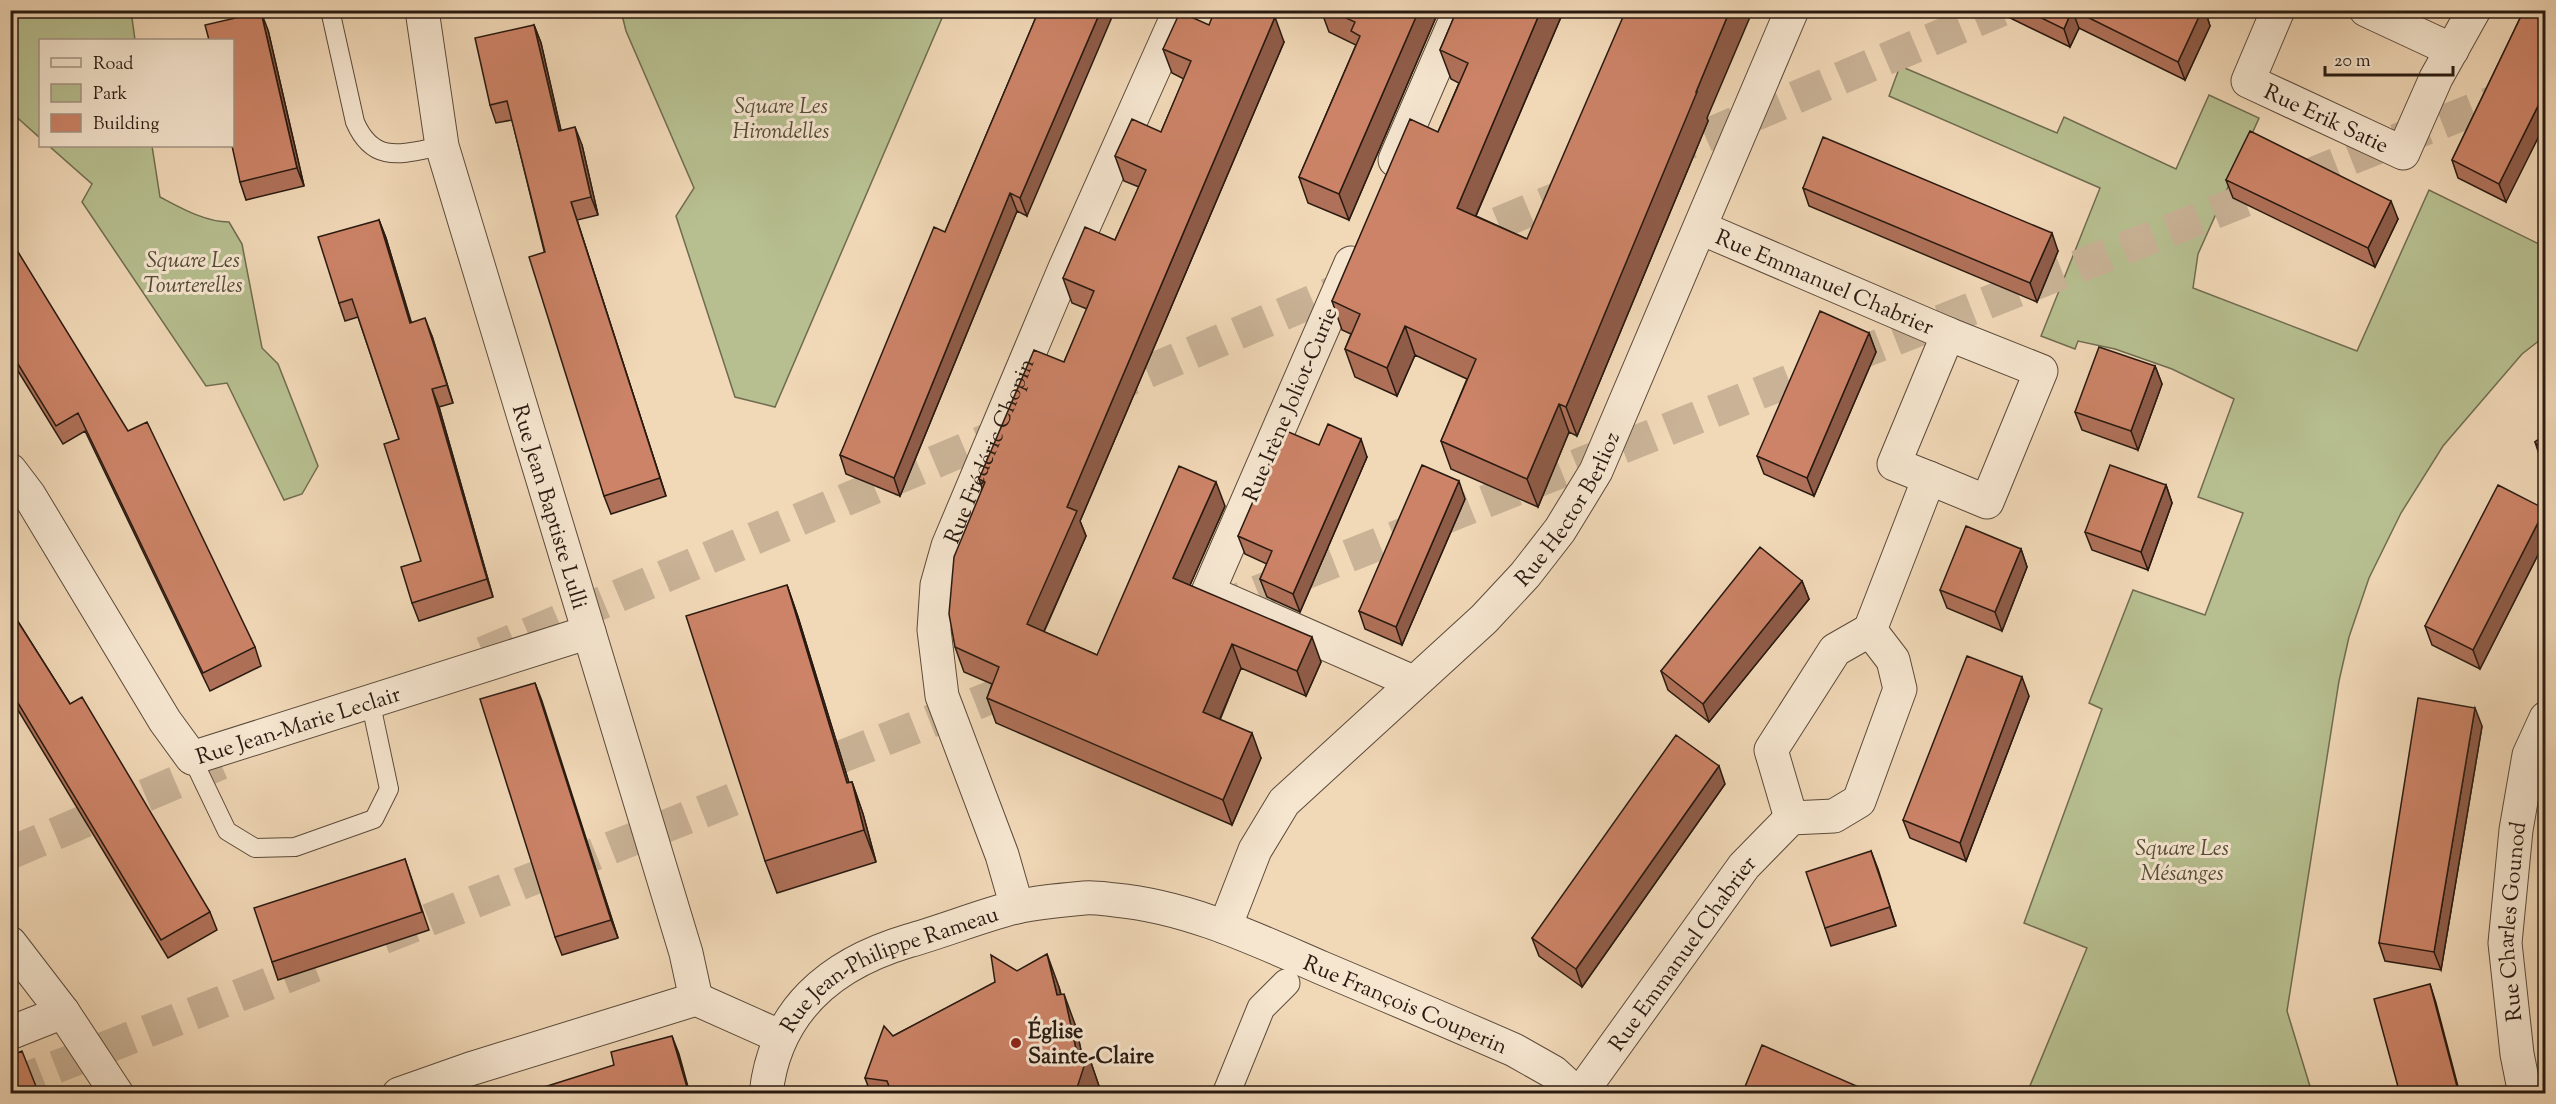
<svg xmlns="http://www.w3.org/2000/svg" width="2556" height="1104" font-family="'Sorts Mill Goudy',serif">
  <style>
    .green { fill: #b7bf90; stroke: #706c50; stroke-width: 1.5 }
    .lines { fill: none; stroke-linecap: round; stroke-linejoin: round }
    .trunk-tunnel { stroke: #c9b296; stroke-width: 33; stroke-dasharray: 33 16; stroke-linecap: butt }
    .service-casing { stroke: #5b4a3a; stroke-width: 20 }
    .pedestrian-casing { stroke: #5b4a3a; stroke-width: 29 }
    .minor-casing { stroke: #5b4a3a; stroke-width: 35 }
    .tertiary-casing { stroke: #5b4a3a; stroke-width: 35 }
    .service { stroke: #f6e6d0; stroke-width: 18 }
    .pedestrian { stroke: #f6e6d0; stroke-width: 27 }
    .minor { stroke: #f6e6d0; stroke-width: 33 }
    .tertiary { stroke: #f6e6d0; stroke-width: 33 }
    .wall { fill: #af7159; stroke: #291a11; stroke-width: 1.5 }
    .shaded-wall { fill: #8f5c48; stroke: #291a11; stroke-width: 1.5 }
    .building { fill: #cc8367; stroke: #291a11; stroke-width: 1.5 }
    .poi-dot { fill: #8f2418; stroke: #f6e6d0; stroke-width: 2 }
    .labels { text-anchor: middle; stroke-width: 6; stroke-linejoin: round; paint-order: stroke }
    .park-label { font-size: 22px; font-style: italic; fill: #544c37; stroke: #f6e6d0 }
    .street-label { font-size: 22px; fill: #291a11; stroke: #f6e6d0 }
    .poi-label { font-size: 22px; font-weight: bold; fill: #291a11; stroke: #f6e6d0; text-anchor: start }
  </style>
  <rect width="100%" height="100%" fill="#f1d8b7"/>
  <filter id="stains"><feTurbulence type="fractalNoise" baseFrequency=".00333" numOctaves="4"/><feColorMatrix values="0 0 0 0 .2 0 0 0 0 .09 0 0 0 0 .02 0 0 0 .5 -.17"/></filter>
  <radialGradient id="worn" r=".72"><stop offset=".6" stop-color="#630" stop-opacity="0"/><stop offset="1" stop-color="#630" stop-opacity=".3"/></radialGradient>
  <path class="green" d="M11,10L131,11L135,40H40V138L11,112Z
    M621,11H945L775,407L735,397L676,216L694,188L626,31Z
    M1900,66L2057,133L2064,117L2176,169L2209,95L2259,118L2198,254L2193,288L2357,351L2429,190L2545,247V336L2522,354L2443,446L2401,513L2369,578L2349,637L2339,681L2287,1011L2312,1093H2027L2087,948L2024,923L2102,709L2089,703L2133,590L2205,615L2243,513L2198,497L2234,399L2172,369L2115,349L2078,341L2075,349L2041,336L2100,188L1889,96Z
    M49,146H152L160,197C181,208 205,222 229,222L242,244L262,348L278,364L318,466L302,494L284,500L227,383L206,386L82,202L92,184Z"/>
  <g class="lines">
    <path class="trunk-tunnel" d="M1660,155L2001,10
      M1453,242L1585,187
      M1102,391L1358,282
      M1212,610L2546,81
      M483,653L1013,429
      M10,853L231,759
      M383,938L1030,682
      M10,1085L319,964"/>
    <g class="service-casing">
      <path id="service" d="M330,10L355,122C374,166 404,153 442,146
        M192,758L227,831L255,848L295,847L374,819L389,789L370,700"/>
    </g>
    <g class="pedestrian-casing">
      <path id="pedestrian" d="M1226,1094L1261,1008L1286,983"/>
    </g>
    <g class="minor-casing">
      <g id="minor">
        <path id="s1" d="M422,10L442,146L686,953L696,999"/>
        <path id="s2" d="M2278,10L2248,81L2403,153L2436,78L2474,10"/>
        <path d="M2366,10L2452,50"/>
        <path d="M1395,160L1460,10"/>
        <path id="s3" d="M1701,228L1948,334L1894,464L1929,478L1870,630L1835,650L1771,750L1791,818"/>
        <path d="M1351,263L1208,592L1413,682"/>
        <path id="s4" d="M10,470L29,495L165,721L192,758L589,632"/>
        <path d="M1929,478L1987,502L2041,371L1948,334"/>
        <path id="s5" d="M1017,907L1002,855L942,696L934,630L937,585L948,546L1065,268L1180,10"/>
        <path id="s6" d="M1225,927L1255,850L1284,802L1484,619L1525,575L1560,530L1596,471L1792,10"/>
        <path d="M10,943L63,1012L117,1094"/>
        <path d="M10,1033L63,1012"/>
        <path d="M399,1094L470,1069L696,999L781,1037"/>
        <path id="s7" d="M1580,1094L1744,866L1791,818L1834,816L1859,801L1900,689L1893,660L1870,630"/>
        <path id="s8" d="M2525,1094L2517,1054L2505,943L2516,830L2529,755L2546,718"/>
      </g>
    </g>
    <g class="tertiary-casing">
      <g id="tertiary">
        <path id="s9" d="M766,1094C775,1010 831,964 908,941C944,931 980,916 1016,907C1037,902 1062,900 1084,898C1094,897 1105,899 1115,900C1189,907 1255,939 1322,968C1386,995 1450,1022 1514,1050L1553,1072L1577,1094"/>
      </g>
    </g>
    <use href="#service" class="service"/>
    <use href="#pedestrian" class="pedestrian"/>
    <use href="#minor" class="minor"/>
    <use href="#tertiary" class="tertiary"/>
  </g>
  <path class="wall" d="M1039,10L1027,216L1017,211L900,496L846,474L840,455L945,232Z
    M1321,10H1439L1349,220L1308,203L1299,177L1356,45L1329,32Z
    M1457,10H1564L1476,216L1527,239L1707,118L1708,121L1577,436L1569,432L1538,507L1451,469L1441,441L1467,379L1415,355L1397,396L1355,377L1345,349L1351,334L1342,330L1332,301L1438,132L1459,83L1451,79L1440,50Z
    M2004,10H2205L2210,26L2185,80L2079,28L2070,47L2006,16Z
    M2524,10L2506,202L2458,178L2452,160Z
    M534,25L541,43L561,130L582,145L598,215L577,220L666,496L611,514L604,496L512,120L496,123L490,105Z
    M1209,25L1284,42L1080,521L1086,536L1044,632L1097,655L1225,506L1190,585L1321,662L1306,696L1241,668L1220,720L1261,758L1232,825L996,723L987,698L992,684L964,672L955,647L982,488L979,479L1064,362L1087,309L1072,303L1063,278L1115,240L1139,187L1124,181L1115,156L1161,132L1184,79L1172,73L1163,49Z
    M268,30L304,186L246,200L240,182Z
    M2226,180L2398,219L2375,267L2233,198Z
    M1803,188L2058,251L2037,302L1809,206Z
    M379,220L386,238L411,323L432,336L453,403L439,407L493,597L419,621L412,603L421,561L399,439L358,317L345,321L339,303Z
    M10,239L255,647L261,666L210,691L85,431L63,444L10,358Z
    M1869,333L1876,352L1814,496L1764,474L1757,456Z
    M2155,366L2162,384L2138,450L2082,430L2075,412Z
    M2546,434V465L2541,460L2535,442Z
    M1319,445L1367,457L1300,612L1267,597L1260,579L1267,564L1245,554L1238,536Z
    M2166,485L2172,503L2148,570L2092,550L2085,532Z
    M1465,499L1402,645L1365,629L1359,611Z
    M2546,512V539L2480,669L2432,645L2425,626Z
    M2021,549L2027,567L2002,631L1947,608L1940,590Z
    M1802,581L1809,599L1709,722L1668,690L1661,671Z
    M787,585L798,617L849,783L852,782L863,814L876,862L777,893L765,861Z
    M10,609L70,704L210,912L217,930L168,958L18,710L10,715Z
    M535,683L618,938L562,955L555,937Z
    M2029,696L1966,861L1910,838L1903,820Z
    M2482,726L2441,970L2385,961L2379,943Z
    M1725,784L1582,987L1539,956L1532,938Z
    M1871,851L1896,926L1831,946L1825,928Z
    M405,859L429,930L278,980L272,962Z
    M1017,971L1059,987L1061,994L1076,1027L1081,1051L1088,1054L1099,1086L1097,1094H871L865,1078L893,1036Z"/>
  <path class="shaded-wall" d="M1101,10H1115L1027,216L1020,198Z
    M1419,10H1439L1349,220L1339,194Z
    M1541,10H1564L1467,236L1457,208Z
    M1730,10H1753L1707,118L1708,121L1577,436L1566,407L1696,92Z
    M2072,10L2079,28L2070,47L2064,29Z
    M2202,10H2205L2210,26L2185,80L2178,62Z
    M261,12L268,30L304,186L297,168Z
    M1275,17L1284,42L1080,521L1086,536L1036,649L1027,624L1067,507Z
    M534,25L541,43L565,149L559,131Z
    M2546,90V122L2506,202L2499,184Z
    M575,127L582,145L598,215L591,197Z
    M1010,193L1017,211L900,496L894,478Z
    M2391,201L2398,219L2375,267L2368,248Z
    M571,202L577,220L666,496L660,478Z
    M10,203L16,219L10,225Z
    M379,220L386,238L417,341L410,323Z
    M2052,233L2058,251L2037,302L2030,283Z
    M425,318L432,336L453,403L447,385Z
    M1405,326L1415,355L1397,396L1387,368Z
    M1869,333L1876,352L1814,496L1807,478Z
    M2155,366L2162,384L2138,450L2131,431Z
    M432,389L439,407L493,597L487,579Z
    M1559,404L1569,432L1538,507L1527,479Z
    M1361,439L1367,457L1300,612L1293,594Z
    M1459,481L1465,499L1402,645L1396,627Z
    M1216,482L1225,506L1182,603L1173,578Z
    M2166,485L2172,503L2148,570L2141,552Z
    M2545,509L2546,512V539L2480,669L2473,650Z
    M2021,549L2027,567L2002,631L1995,612Z
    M1802,581L1809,599L1709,722L1703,704Z
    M787,585L798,617L859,815L847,783Z
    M1312,637L1321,662L1306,696L1297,671Z
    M1232,644L1241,668L1212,737L1203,712Z
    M2022,677L2029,696L1966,861L1960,843Z
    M535,683L542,701L618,938L611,920Z
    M10,693H12L18,710L10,715Z
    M2475,708L2482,726L2441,970L2434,952Z
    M1252,733L1261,758L1232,825L1223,800Z
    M1719,766L1725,784L1582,987L1576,969Z
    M852,782L863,814L876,862L864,830Z
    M1871,851L1878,869L1896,926L1890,907Z
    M1047,954L1059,987L1068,1027L1057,995Z
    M2430,984L2436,1003L2460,1094H2459Z
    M1064,994L1076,1027L1084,1064L1088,1054L1099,1086L1097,1094H1075L1076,1049Z
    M672,1036L679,1054L690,1094H689Z"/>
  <path class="building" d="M1039,10H1101L1020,198L1010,193L894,478L840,455L934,227L945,232Z
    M1215,10H1259L1275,17L1067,507L1077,511L1027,624L1097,655L1179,466L1216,482L1173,578L1312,637L1297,671L1232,644L1203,712L1252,733L1223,800L987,698L999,667L955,647L949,614L954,557L985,482L979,479L1034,350L1064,362L1094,291L1063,278L1085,227L1115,240L1146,170L1115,156L1132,119L1161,132L1191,61L1163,49L1180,12L1209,25Z
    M1329,10H1419L1339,194L1299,177L1360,36L1351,31L1355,22Z
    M1457,10H1541L1457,208L1527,239L1626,10H1730L1696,92H1697L1566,407L1559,404L1527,479L1441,441L1476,359L1405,326L1387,368L1345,349L1360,314L1332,301L1410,119L1438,132L1468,63L1440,50Z
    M2025,10H2072L2064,29Z
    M2073,10H2202L2178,62Z
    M2524,10H2546V90L2499,184L2452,160Z
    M261,12L297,168L240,182L232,146V40H209L205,25Z
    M534,25L559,131L575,127L591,197L571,202L660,478L604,496L529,257L545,252L507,101L490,105L475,38Z
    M2250,131L2391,201L2368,248L2226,180Z
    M1823,137L2052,233L2030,283L1803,188Z
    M379,220L410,323L425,318L447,385L432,389L487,579L412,603L401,567L421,561L384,444L399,439L352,299L339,303L318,237Z
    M10,239L128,431L147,422L255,647L203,673L78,413L56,426L10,351Z
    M1820,311L1869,333L1807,478L1757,456Z
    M2099,347L2155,366L2131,431L2075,412Z
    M1328,424L1361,439L1293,594L1260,579L1272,551L1238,536L1284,430L1319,445Z
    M2546,434V455L2535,442Z
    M1422,465L1459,481L1396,627L1359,611Z
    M2110,465L2166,485L2141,552L2085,532Z
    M2498,485L2545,509L2473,650L2425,626Z
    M1966,526L2021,549L1995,612L1940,590Z
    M1760,547L1802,581L1703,704L1661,671Z
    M787,585L847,783L852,782L864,830L765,861L686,616Z
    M10,609L70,704L82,697L210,912L161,940L12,693H10Z
    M1967,656L2022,677L1960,843L1903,820Z
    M535,683L611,920L555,937L480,699Z
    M2418,698L2475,708L2434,952L2379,943Z
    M1676,735L1719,766L1576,969L1532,938Z
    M1871,851L1890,907L1825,928L1806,872Z
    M405,859L422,912L272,962L254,908Z
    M1047,954L1057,995L1064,994L1076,1049L1088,1054L1075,1094H1062L1057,1092V1094H892L887,1081L865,1078L884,1026L893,1036L995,982L991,955L1017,971Z
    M2430,984L2459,1094H2400L2374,999Z
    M672,1036L689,1094H522L614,1065L611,1052Z
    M1762,1045L1868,1091V1094H1742Z
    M22,1051L39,1094H10V1056Z"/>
  <circle class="poi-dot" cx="1016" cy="1043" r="6"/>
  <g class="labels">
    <g class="park-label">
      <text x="781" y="113">Square Les<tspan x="781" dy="25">Hirondelles</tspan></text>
      <text x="193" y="267">Square Les<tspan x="193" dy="25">Tourterelles</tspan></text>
      <text x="2182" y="855">Square Les<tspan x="2182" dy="25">Mésanges</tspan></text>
    </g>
    <g class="street-label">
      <text dy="8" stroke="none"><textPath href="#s2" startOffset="164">Rue Erik Satie</textPath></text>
      <text dy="8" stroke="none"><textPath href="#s3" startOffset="135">Rue Emmanuel Chabrier</textPath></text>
      <text transform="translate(1289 404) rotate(-67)" y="8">Rue Irène Joliot-Curie</text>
      <text dy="8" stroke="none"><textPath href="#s5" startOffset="480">Rue Frédéric Chopin</textPath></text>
      <text dy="8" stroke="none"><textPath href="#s1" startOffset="514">Rue Jean Baptiste Lulli</textPath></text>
      <text dy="8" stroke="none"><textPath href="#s6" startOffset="549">Rue Hector Berlioz</textPath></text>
      <text dy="8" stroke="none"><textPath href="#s4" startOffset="452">Rue Jean-Marie Leclair</textPath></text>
      <text dy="8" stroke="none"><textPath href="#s8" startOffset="174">Rue Charles Gounod</textPath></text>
      <text dy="8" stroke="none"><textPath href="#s7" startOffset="174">Rue Emmanuel Chabrier</textPath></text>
      <text dy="8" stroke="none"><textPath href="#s9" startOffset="192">Rue Jean-Philippe Rameau</textPath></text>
      <text dy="8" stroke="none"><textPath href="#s9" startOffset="746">Rue François Couperin</textPath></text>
    </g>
    <g class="poi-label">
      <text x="1028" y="1038">Église<tspan x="1028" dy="25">Sainte-Claire</tspan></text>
    </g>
  </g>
  <rect width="2556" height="1104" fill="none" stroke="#f1d8b7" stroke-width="36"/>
  <rect x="12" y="12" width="2532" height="1080" fill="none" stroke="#291a11" stroke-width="3"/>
  <rect x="18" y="18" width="2520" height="1068" fill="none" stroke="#291a11" stroke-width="1.5"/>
  <rect x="39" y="39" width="195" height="108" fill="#f6e6d0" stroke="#a49484" stroke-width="1.5"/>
  <rect x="51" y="58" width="30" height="9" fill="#f6e6d0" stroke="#a49484" stroke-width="1.5"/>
  <text x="93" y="69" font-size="18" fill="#291a11">Road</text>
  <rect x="51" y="84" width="30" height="18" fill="#b7bf90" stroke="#a49484" stroke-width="1.5"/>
  <text x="93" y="99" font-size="18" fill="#291a11">Park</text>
  <rect x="51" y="114" width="30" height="18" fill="#cc8367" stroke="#a49484" stroke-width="1.5"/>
  <text x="93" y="129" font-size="18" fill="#291a11">Building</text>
  <path d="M2325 66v9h128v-9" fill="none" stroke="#291a11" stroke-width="3"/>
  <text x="2334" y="66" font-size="18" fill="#291a11" stroke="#f6e6d0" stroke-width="4.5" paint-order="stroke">20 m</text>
  <rect width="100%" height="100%" filter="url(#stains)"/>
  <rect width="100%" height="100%" fill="url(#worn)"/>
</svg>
